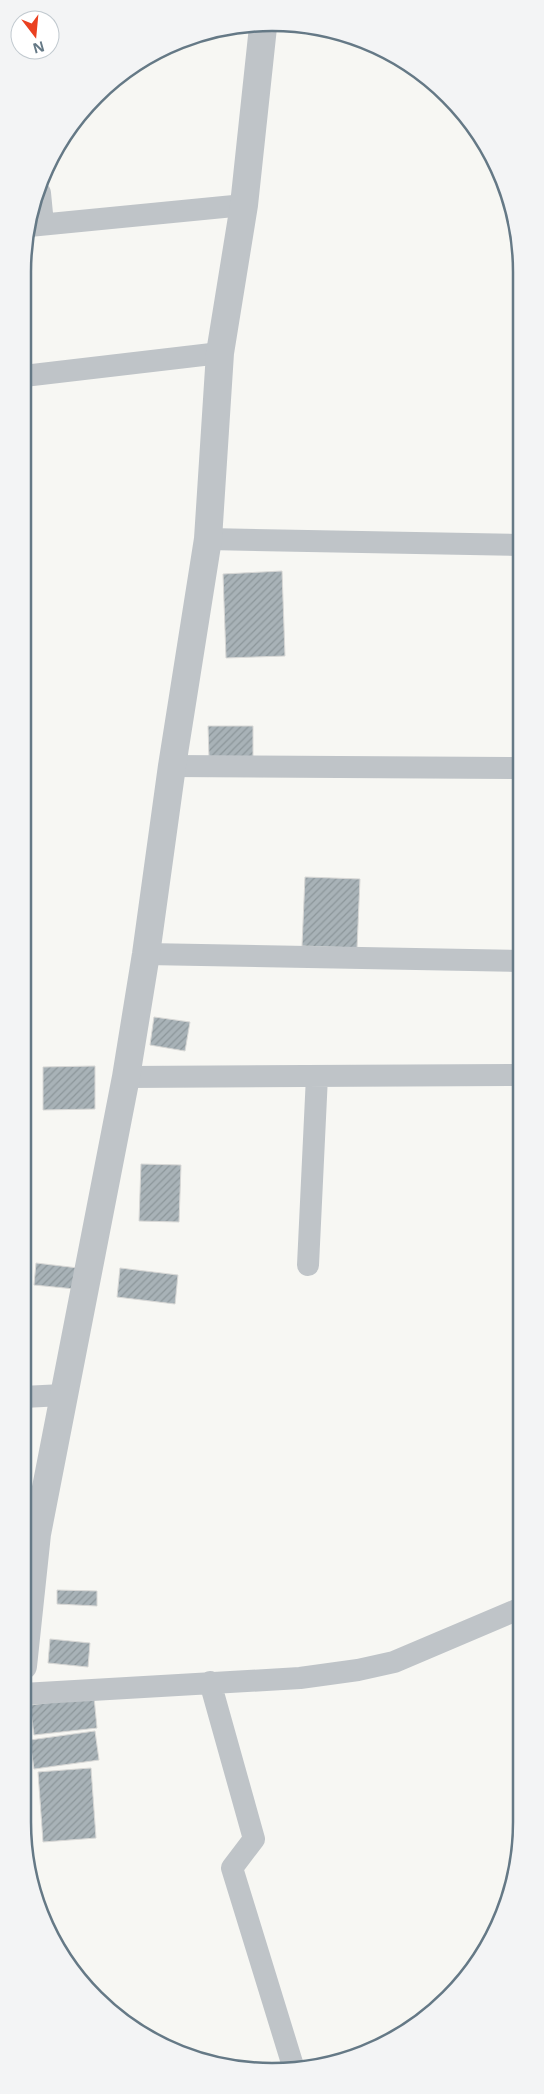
<svg xmlns="http://www.w3.org/2000/svg" width="544" height="2094" font-family="'Noto Sans',sans-serif">
  <style>
    .building { fill: url(#building-hatch); stroke: #d8d8d6 }
    .lines { fill: none; stroke-linecap: round; stroke-linejoin: round }
    .minor { stroke: #bfc4c8; stroke-width: 22 }
    .tertiary { stroke: #bfc4c8; stroke-width: 28 }
    .rim { fill: none; stroke: #657986; stroke-width: 2.5 }
  </style>
  <defs>
    <pattern id="building-hatch" width="6" height="6" patternUnits="userSpaceOnUse" patternTransform="scale(1.25)"><rect width="6" height="6" fill="#a8b2b7"/><path d="M-1 1l2-2M0 6l6-6M5 7l2-2" fill="none" stroke="#8c969a"/></pattern>
  </defs>
  <rect width="100%" height="100%" fill="#f7f7f3"/>
  <path class="building" d="M282,571L285,656L226,658L223,574Z
    M208,726H253V757H209Z
    M305,877L360,879L357,948L302,946Z
    M154,1017L190,1022L185,1051L150,1045Z
    M95,1066V1109L43,1110V1067Z
    M141,1164L181,1165L179,1222L139,1221Z
    M36,1263L78,1268L75,1289L34,1285Z
    M120,1268L178,1275L175,1304L117,1297Z
    M23,1450L31,1451L25,1508H23Z
    M57,1590L97,1591V1606L57,1604Z
    M50,1639L90,1643L88,1667L48,1663Z
    M94,1697L97,1728L34,1735L30,1705Z
    M95,1731L99,1760L34,1769L30,1740Z
    M91,1768L96,1838L43,1842L38,1772Z"/>
  <g class="lines">
    <path class="minor" d="M40,193L43,224
      M29,226L244,205
      M24,376L220,353
      M208,539L519,545
      M172,766L519,768
      M146,954L519,961
      M126,1077L519,1075
      M308,1265L317,1076
      M23,1397L63,1395
      M210,1682L254,1839L232,1868L293,2066
      M23,1694L300,1678L358,1670L394,1662L519,1609"/>
    <path class="tertiary" d="M23,1666L37,1534L126,1077L146,954L172,766L208,539L220,353L244,205L263,27"/>
  </g>
  <path d="M0 0H544V2094H0ZM272 31H272A241 241 0 0 1 513 272V1822A241 241 0 0 1 272 2063H272A241 241 0 0 1 31 1822V272A241 241 0 0 1 272 31Z" fill="#f3f4f5" fill-rule="evenodd"/>
  <path class="rim" d="M272 31H272A241 241 0 0 1 513 272V1822A241 241 0 0 1 272 2063H272A241 241 0 0 1 31 1822V272A241 241 0 0 1 272 31Z"/>
  <g transform="translate(35 35) rotate(164)"><circle r="24" fill="#ffffff" stroke="#c1c9cf"/>
  <path d="M0-4L9 19L0 12L-9 19Z" fill="#ea4020"/>
  <text y="-8" font-size="14" font-weight="bold" text-anchor="middle" fill="#657986">N</text>
  </g>
</svg>
